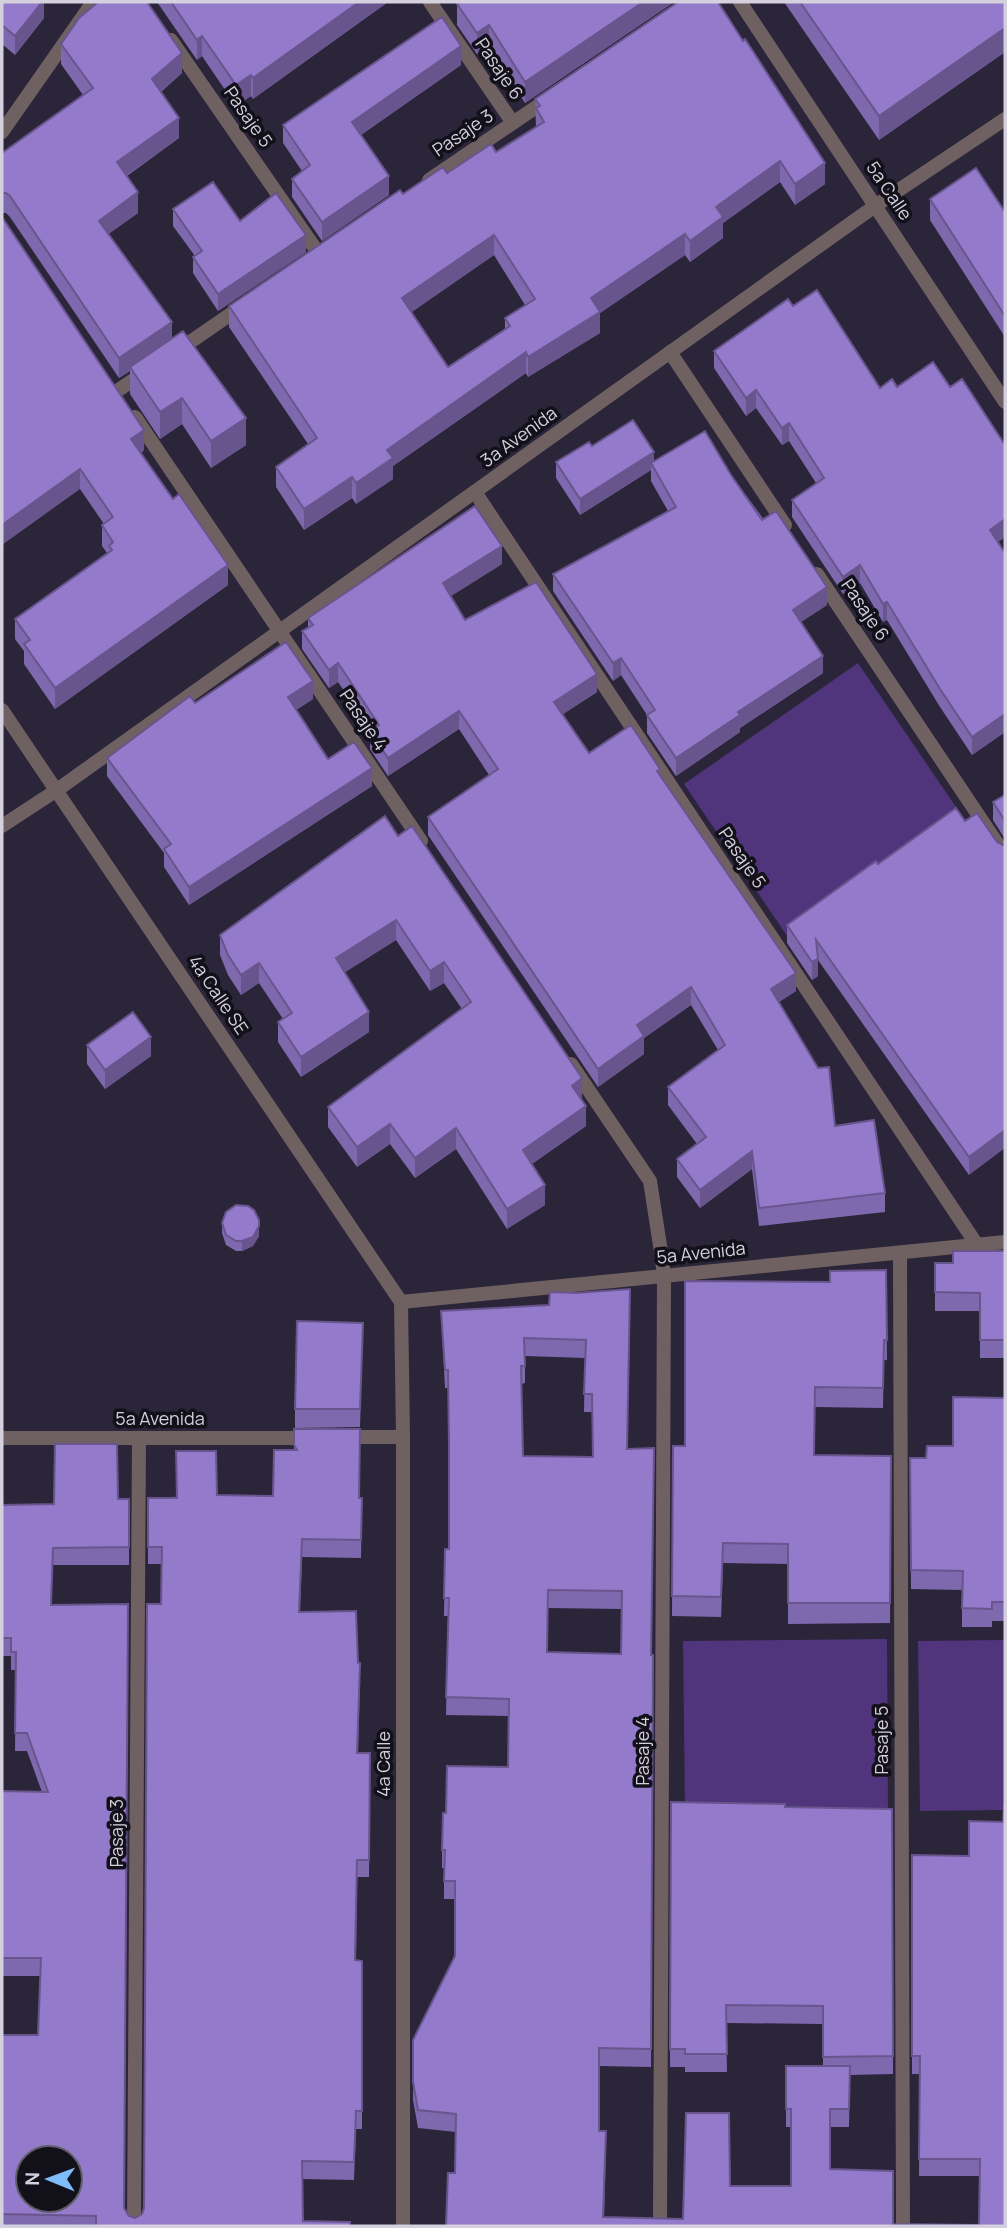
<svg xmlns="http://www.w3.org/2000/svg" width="1007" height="2228" font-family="Manrope,sans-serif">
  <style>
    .green { fill: #50347c }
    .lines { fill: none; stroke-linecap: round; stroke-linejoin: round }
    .service { stroke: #6f6161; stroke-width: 14 }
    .minor { stroke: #6f6161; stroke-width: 14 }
    .tertiary { stroke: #6f6161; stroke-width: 14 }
    .wall { fill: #7f69ae; fill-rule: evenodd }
    .shaded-wall { fill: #68558d }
    .building { fill: #947aca; stroke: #68558d; stroke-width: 2; fill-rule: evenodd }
    .labels { text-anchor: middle; stroke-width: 7; stroke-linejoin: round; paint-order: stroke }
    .street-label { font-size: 18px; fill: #d4d0de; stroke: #121019 }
  </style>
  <rect width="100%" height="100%" fill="#2b2539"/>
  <path class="green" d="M858,663L971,829L796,949L684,784Z
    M887,1639L888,1808L685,1811L683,1641Z
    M1005,1640V1810L920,1811L918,1641Z"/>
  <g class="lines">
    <path class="service" d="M430,2L513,123
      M171,40L319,254
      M2,132L93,2
      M429,180L551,97
      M177,351L244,305
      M670,352L785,525
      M117,391L145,372
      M135,417L421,841
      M475,492L977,1245
      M817,574L1005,855
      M2,826L57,790
      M571,1064L650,1181L661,1252
      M900,1253L903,2226
      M134,2226L139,1439
      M660,2226L664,1276"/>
    <path class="minor" d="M740,2L1005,402
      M57,790L875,206L1005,119
      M661,1252L664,1276
      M401,1302L403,1437V2226
      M343,1437H403
      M2,1438H312"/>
    <path class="tertiary" d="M2,710L401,1302L1005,1242"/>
  </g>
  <path class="wall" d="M2,2H44V18L15,55L2,44Z
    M157,2H388L253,99L251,96L236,106L202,56L197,60Z
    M674,2L525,103L489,46L477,54L457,25V4Z
    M678,2L825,184L795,205L780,182L723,223V238L690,262L685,255L600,313V333L528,377L526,373L393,466V479L356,504L352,498L304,530L276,487V467L308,444L229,327V306L403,194L496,152L536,127L535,99ZM494,255L525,305L505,318V330L448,367L411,312Z
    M784,2H1005V52L879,140Z
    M61,44L182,73L161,92L179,138L127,176L138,213L108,234L172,339L246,445L211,468L182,424L160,439L130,394V371L119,378L10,217L6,213H2V153L83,95L61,64Z
    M461,65L361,135L389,195L322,241L292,197V179L302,171L283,143V125Z
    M930,199L1005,212V337L930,220Z
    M173,209L240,221L306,252L218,311L193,273V257L195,256L173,226Z
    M2,217L144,450L141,453L228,585L55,709L24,664V651L15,639V619L107,553L102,546V525L104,524L80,489Z
    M793,306L880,388L950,387L1005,445V537L998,542L1005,553V732L972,755L940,707L887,620L883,622L860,583L843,594L792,517V500L816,483L789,441L782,445L756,408L746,416L714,368V351Z
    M592,446L654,461L731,475L827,605L801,622L823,673L740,728V732L676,776L647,733V715L621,675L613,681L553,591V574L668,511L651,481V470L580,515L556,478V462Z
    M502,564L451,596L465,620L597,692L563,714L589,753L660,775L796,991L779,1002L835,1126L885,1193V1212L759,1226L752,1169L700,1208L677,1177V1159L697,1144L668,1105V1087L718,1050L691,1005L644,1038V1054L598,1087L428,835V817L489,775L459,729L388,776L370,749L371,731L338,682L329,688L302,649V631L308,627V618Z
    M313,699L296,710L328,759L372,786L189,905L164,867V853L107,776V758L195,703Z
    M1005,795V839L993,820V802Z
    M965,821L997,842L969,1175L818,960V976L812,980L787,943V925L878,864Z
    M398,836L582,1098L581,1099L586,1126L532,1164L545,1205L507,1229L456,1149L415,1178L390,1144L357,1167L328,1127V1107L462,1009L444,983L430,991L396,940L345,972L369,1032L301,1077L278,1042V1022L283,1019L259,983L241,995L228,975L220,955V935Z
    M87,1045L151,1056L105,1089L87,1064Z
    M259,1220V1236L253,1246L242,1251H236L226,1245L222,1233V1223Z
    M1005,1251V1358H980V1311H935V1263H953Z
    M886,1270L887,1360H884L883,1408L815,1407L814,1455L891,1456L890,1623L788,1624V1564L723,1563L721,1617L672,1616L673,1446H685L830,1282Z
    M576,1293L627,1449L653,1673L651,2067L599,2066V2131L606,2149L604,2217L683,2219L730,2186H791V2127H786V2066H823V2024L726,2023L727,2072H685V2067H670L671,1802L785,1807L892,1809L893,2074L850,2075L849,2127H830V2169L893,2224L979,2225L980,2176H919L920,2074H912V1855L1005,2226H446L455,2173L456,2132L418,2128L413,2100V2040L455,1956V1899H444V1868H442V1850L446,1813L508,1767L509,1716L446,1715L448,1616H444L445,1549H449V1462L448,1388H445L441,1311L549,1305ZM525,1356L585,1358L584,1412H592L593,1457L523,1456L521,1384L525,1383ZM548,1608L622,1609L621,1654L547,1652Z
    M363,1323L360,1427L295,1428V1409Z
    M1005,1398V1621H992V1627H962V1590L911,1589L910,1458H926L953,1446Z
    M294,1429L359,1498H362L361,1558L302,1557L300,1612L358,1663L360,1680L358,1753H370L369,1877H357L356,1960L362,1961V2129H356L354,2180L303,2179V2221L350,2226H2V2035H38L40,1976H2V1791L42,1792L27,1751H15L16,1670H11V1656H2V1505L54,1504L129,1499V1565H53L51,1605L124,2208L129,2216L135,2218L142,2214L144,2208L161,1604L162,1564H148V1498L217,1495L273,1496L294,1450Z"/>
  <path class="shaded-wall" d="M42,2H44V18L15,55V36Z
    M359,2H388L253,99V78Z
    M643,2H674L525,103V82Z
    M489,25V46L477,54V33Z
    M1005,28V52L879,140V116Z
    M202,36V56L197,60V40Z
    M461,46V65L352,141V122Z
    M182,53V73L152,99V79Z
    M251,75V96L236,106V85Z
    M179,118V138L117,182V162Z
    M780,161V182L723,223V238L690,262V241L716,207Z
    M825,163V184L795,205V184Z
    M389,176V195L322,241V222Z
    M138,192V213L99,241V221Z
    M685,234V255L600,313V333L528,377V357L591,298Z
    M306,235V252L218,311V294Z
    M494,235V255L402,319V298Z
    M172,322V342L130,367V371L119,378V358Z
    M526,352V373L393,466V479L356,504V483L387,450Z
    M756,390V408L746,416V398Z
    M182,398V424L160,439V412Z
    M246,418V445L211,468V441Z
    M789,423V441L782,445V428Z
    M144,430V450L131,459V439Z
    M654,452V468L651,463V470L580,515V499Z
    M80,469V489L2,545V525Z
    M352,477V498L304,530V509Z
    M1005,519V537L990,547V530Z
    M502,546V564L443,601V583Z
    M228,565V585L55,709V688Z
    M860,565V583L843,594V577Z
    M827,587V605L793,627V610Z
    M887,602V620L883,622V604Z
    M823,656V673L740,728V732L676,776V758L738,712Z
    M621,658V675L613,681V663Z
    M338,663V682L329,688V670Z
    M597,674V692L554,720V702Z
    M313,681V699L288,715V697Z
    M459,711V729L388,776V758Z
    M1005,714V732L972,755V737Z
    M372,768V786L189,905V887Z
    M396,920V940L336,978V958Z
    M818,959V976L812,980V962Z
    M444,962V983L430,991V971Z
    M259,963V983L241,995V975Z
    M796,973V991L771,1007V989Z
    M691,987V1005L644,1038V1054L598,1087V1069L637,1025Z
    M369,1012V1032L301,1077V1057Z
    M151,1037V1056L105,1089V1070Z
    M582,1078V1098L572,1106V1086Z
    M586,1106V1126L523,1170V1150Z
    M390,1124V1144L357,1167V1147Z
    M456,1128V1149L415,1178V1158Z
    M1005,1130V1148L969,1175V1157Z
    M752,1151V1169L700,1208V1190Z
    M545,1185V1205L507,1229V1209Z
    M259,1226V1236L253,1246L242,1251V1241Z
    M723,1543V1563L721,1617V1597Z"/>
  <path class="building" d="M2,2H42L15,36L2,25Z
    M98,2H147L182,53L152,79L179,118L117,162L138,192L99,221L172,322L119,358L10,196L6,193H2V153L93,88L61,44L79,18Z
    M171,2H359L253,78L251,75L236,85L202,36L197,40Z
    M461,2H643L525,82L489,25L477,33L457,4Z
    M678,2H718L743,41L745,39L825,163L795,184L780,161L716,207L723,217L690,241L685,234L591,298L600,312L528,357L526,352L387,450L393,458L356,483L352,477L304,509L276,467L317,438L229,306L400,190L403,194L443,167L447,173L491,144L496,152L544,122L536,108L540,106L535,99ZM494,235L535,299L505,318L510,326L448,367L402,298Z
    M800,2H1005V28L879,116Z
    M442,17L461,46L352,122L389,176L322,222L292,179L310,165L283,125Z
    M976,168L1005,212V316L930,199Z
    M213,182L240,221L276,193L306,235L218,294L193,257L202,251L173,209Z
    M2,217L144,430L131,439L173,499L179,494L228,565L55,688L24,644L30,640L15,619L112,550L109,546L113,542L102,525L113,517L80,469L2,525Z
    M817,290L880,388L892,379L897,387L933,362L950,387L962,379L1005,445V519L990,530L1005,553V714L972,737L940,689L887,602L883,604L860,565L843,577L792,500L824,478L789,423L782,428L756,390L746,398L714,351L788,299L793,306Z
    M183,331L246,418L211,441L182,398L160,412L130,367Z
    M633,420L654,452L580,499L556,462L589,442L592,446Z
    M705,431L731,475L762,520L776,511L827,587L793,610L823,656L738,712L740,715L676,758L647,715L655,710L621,658L613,663L553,574L676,507L651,463Z
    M475,506L502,546L443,583L465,620L536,582L597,674L554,702L589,753L631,725L660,769L657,771L796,973L771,989L818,1068L829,1067L835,1126L874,1120L885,1193L759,1208L752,1151L700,1190L677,1159L706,1137L668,1087L725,1045L691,987L637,1025L644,1036L598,1069L428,817L498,769L459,711L388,758L370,731L379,725L338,663L329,670L302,631L313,625L308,618Z
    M286,642L313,681L288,697L328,759L354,742L372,768L189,887L164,849L171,844L107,758L190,696L195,703Z
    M1005,795V821L993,802Z
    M956,808L965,821L977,813L997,842L1005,846V1130L969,1157L816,940L818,959L812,962L787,925L876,861L878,864Z
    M385,816L398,836L412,826L582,1078L572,1086L586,1106L523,1150L545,1185L507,1209L456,1128L415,1158L390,1124L357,1147L328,1107L471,1002L444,962L430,971L396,920L336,958L369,1012L301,1057L278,1022L292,1013L259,963L241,975L228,955L220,935Z
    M133,1012L151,1037L105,1070L87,1045Z
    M236,1205L248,1206L254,1210L259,1220V1226L253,1237L242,1241H236L226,1235L222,1223L226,1212Z
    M953,1251H1005V1340H980V1293L935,1292V1263H953Z
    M886,1270L887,1340H884L883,1388L815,1387L814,1455L891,1456L890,1603H788V1544L723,1543L721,1597L672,1596L673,1446H685V1281L830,1282V1271Z
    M630,1289L627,1449L654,1448L651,1655H653L651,2049L599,2048V2131H606L603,2217L683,2219L686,2113H729L730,2186H791V2109H786V2066H850L849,2109H830V2169L893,2171V2224L979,2225L980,2159H919L920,2056H912V1855L969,1856V1821L1003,1822L1004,1806L1005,1807V2226H446L448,2173H455L456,2114L418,2110L413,2082V2040L455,1956V1881H444L445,1850H442L443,1813H446L447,1766L508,1767L509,1699L446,1697L449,1598H444L445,1549H449V1447L448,1370H445L441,1311L549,1305L550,1292L576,1293ZM524,1338L586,1340L584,1394H592L593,1457L523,1456L521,1366H525ZM548,1590L622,1591L621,1654L547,1652Z
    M297,1321L363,1323L360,1409H295Z
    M953,1397L1005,1398V1602H992V1609L962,1608L963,1571L911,1570L910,1458H926L927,1446H953Z
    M294,1429H360L359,1498H362L361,1540L302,1539L299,1612L356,1611L358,1663H360L357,1753H370L369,1860H357L355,1960L362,1961V2111H356L354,2162L302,2161L303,2221L350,2222V2226H96V2216L2,2214V2035H38L41,1958H2V1791L48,1792L27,1733H15L16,1652H11V1638H2V1505L54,1504L55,1444H117L118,1499H129V1547L53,1548L51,1605L128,1604L124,2208L129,2216L135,2218L142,2214L144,2208L147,1604H161L162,1547H148V1498H177L176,1451H216L217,1495L273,1496L274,1450H297L294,1445ZM28,2158H70V2200H28Z
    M671,1802L785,1804V1807L892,1809L893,2056L823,2057V2006L726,2005L727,2054H685V2049H670Z"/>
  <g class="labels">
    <g class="street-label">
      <text transform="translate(499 69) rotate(56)" y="6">Pasaje 6</text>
      <text transform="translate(248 117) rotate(55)" y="6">Pasaje 5</text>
      <text transform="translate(463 133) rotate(-34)" y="6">Pasaje 3</text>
      <text transform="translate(889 191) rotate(56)" y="6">5a Calle</text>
      <text transform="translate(519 437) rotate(-36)" y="6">3a Avenida</text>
      <text transform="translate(865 610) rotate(56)" y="6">Pasaje 6</text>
      <text transform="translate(363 720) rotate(56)" y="6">Pasaje 4</text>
      <text transform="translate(742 858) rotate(56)" y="6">Pasaje 5</text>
      <text transform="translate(218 995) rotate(56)" y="6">4a Calle SE</text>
      <text transform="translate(701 1253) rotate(-6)" y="6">5a Avenida</text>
      <text x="160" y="1425">5a Avenida</text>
      <text transform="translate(882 1740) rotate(-90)" y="6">Pasaje 5</text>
      <text transform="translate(643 1751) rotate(-90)" y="6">Pasaje 4</text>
      <text transform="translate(384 1764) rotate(-90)" y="6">4a Calle</text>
      <text transform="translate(117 1833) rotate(-90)" y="6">Pasaje 3</text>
    </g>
  </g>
  <rect width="1007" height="2228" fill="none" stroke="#d4d0de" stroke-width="7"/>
  <g transform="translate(49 2179) rotate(271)"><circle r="33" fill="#121019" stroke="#605d68" stroke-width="2"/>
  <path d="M0-5L12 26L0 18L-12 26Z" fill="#7fbdfa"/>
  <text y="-10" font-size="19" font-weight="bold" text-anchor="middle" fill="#d4d0de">N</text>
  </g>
</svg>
